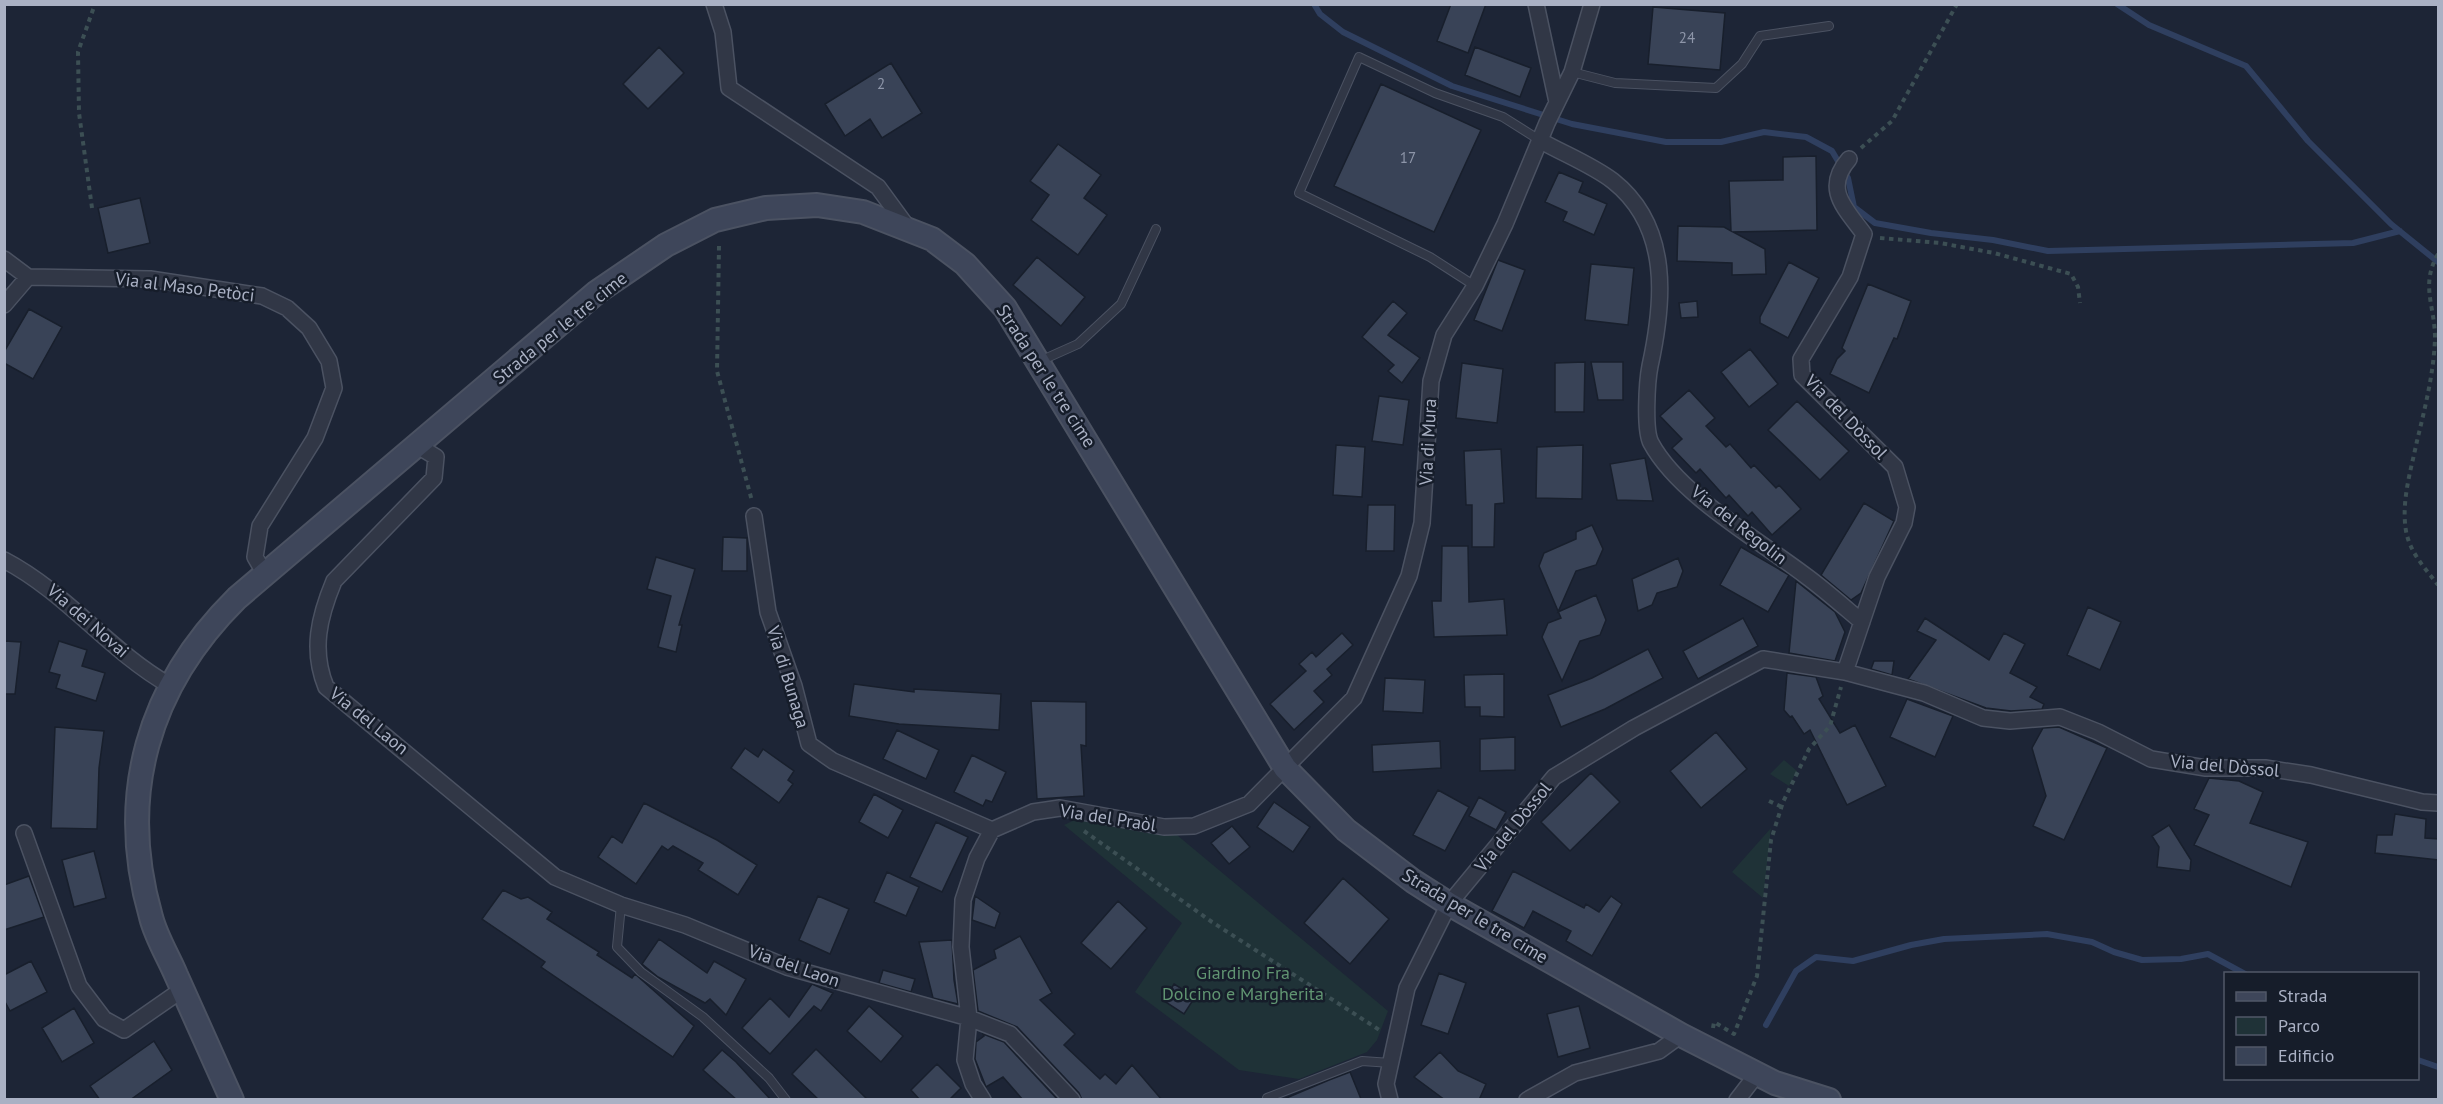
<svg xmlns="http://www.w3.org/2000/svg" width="2443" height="1104" font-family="'PT Sans',sans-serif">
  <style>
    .green { fill: #1f3237 }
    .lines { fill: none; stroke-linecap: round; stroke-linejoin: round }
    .stream { stroke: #2f3f5f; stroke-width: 6 }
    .building { fill: #394357; stroke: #181f2c; stroke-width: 1.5 }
    .lane-casing { stroke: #4b5262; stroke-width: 10 }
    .street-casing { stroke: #4b5262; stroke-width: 18 }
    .secondary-casing { stroke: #4b5262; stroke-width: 26 }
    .path { stroke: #3c4f54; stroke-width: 4; stroke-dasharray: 4.5 4.5; stroke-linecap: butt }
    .lane { stroke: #313746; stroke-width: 8 }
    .street { stroke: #313746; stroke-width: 15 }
    .secondary { stroke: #3e465a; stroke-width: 22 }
    .labels { text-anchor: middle; stroke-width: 5; stroke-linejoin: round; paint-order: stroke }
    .number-label { font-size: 15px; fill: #8e96a9 }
    .street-label { font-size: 18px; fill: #aab1c4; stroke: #161d2a }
    .park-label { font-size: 18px; fill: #619572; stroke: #161d2a }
  </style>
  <rect width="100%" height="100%" fill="#1d2536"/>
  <path class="green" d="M1784,760L1797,771L1789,786L1770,774Z
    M1079,818L1177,835L1388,1011L1377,1040L1367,1052L1299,1079L1239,1070L1135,992L1182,923L1064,825Z
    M1771,828L1763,898L1732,872Z"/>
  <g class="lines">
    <path class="stream" d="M1314,4L1320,14L1343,32L1452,86L1572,124L1666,142H1721L1764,132L1806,137L1832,151L1848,178L1854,207L1875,223L1931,233L1993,240L2048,251L2353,243L2400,231
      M2117,4L2149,25L2246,66L2308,141L2391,224L2438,262
      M1766,1025L1796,971L1816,957L1853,961L1911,945L1944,939L2047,934L2092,942L2114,952L2142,960L2181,959L2208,954L2245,974
      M2418,1060L2438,1067"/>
  </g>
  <path class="building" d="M1451,4H1486L1468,53L1437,41Z
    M1653,7L1725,13L1720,70L1648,64Z
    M659,47L684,73L648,109L623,84Z
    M1475,47L1531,68L1520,97L1465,75Z
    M891,63L922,113L882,138L870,119L845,136L825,104Z
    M1381,84L1481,130L1434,232L1334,186Z
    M1058,144L1101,175L1084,198L1107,215L1078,255L1031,220L1049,195L1030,181Z
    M1816,156L1817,230L1733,232L1765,249L1766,274L1732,275V263L1677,261L1678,226L1724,227L1731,231L1729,181L1783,180V157Z
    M1559,172L1583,182L1579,192L1607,204L1594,235L1563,221L1567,212L1545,202Z
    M140,198L150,243L108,253L98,208Z
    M1037,257L1085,297L1061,326L1013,285Z
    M1498,260L1525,270L1502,331L1474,320Z
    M1789,262L1819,278L1788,338L1760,323V317Z
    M1591,264L1634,268L1628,325L1585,320Z
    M1868,284L1911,301L1897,339L1894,338L1869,393L1830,374L1837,359L1845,351L1842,348Z
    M1393,301L1407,313L1388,335L1420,358L1402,383L1388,371L1394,365L1362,337Z
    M1697,301L1698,317L1681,318L1679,303Z
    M29,309L62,327L33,379L4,363V352Z
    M1750,349L1778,384L1749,407L1721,372Z
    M1585,362L1584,412H1555V363Z
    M1591,362H1623V400H1598Z
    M1462,363L1503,369L1497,423L1456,418Z
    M1689,390L1715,418L1706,426L1726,447L1730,444L1751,468L1754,465L1776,488L1779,485L1801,509L1772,535L1752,512L1748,516L1729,495L1726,498L1700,469L1696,473L1672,448L1682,439L1660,416Z
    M1379,396L1409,400L1403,445L1372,441Z
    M1797,401L1849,451L1820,480L1768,430Z
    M1336,445L1365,447L1362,497L1333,495Z
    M1583,445L1582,499L1536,498L1537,447Z
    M1501,449L1504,503L1495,504L1494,547H1472V505H1466L1464,451Z
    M1645,458L1653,501L1617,500L1610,464Z
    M1864,503L1894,521L1861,593L1851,600L1821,575Z
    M1368,505H1395L1394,551H1366Z
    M1592,525L1603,549L1596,565L1576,571L1558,612L1596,595L1606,620L1600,635L1580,641L1562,681L1542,637L1548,623L1561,618L1539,566L1544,553L1576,539V532Z
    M723,537L747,538V571H722Z
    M1442,546H1468L1469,602L1504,599L1507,635L1434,637L1432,601H1441Z
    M1741,547L1789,575L1768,612L1720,585Z
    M656,557L695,569L679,625H682L676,652L658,647L671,596L647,589Z
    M1678,558L1683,571L1677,587L1657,593L1652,605L1638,611L1632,579Z
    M1796,581L1835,612L1845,632L1835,661L1789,653Z
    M2088,607L2121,622L2100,670L2067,655Z
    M1743,618L1758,646L1698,679L1683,651Z
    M1925,618L1989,660L2004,633L2025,644L2010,673L2037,687L2030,697L2044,704L2042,709L2011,711L1986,708L1908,679L1936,640L1917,631Z
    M1342,633L1353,645L1327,669L1332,675L1314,691L1324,702L1294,730L1270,704L1306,671L1299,664L1312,652L1316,657Z
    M4,641L21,642L15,694H4Z
    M59,641L87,650L82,666L105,673L96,701L56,688L60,675L49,672Z
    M1648,649L1663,678L1605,709L1561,727L1548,695L1592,678Z
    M1874,661H1894L1892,675L1871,669Z
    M1787,673L1816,677L1823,696L1819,699L1840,733L1855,725L1886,786L1847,805L1810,730L1804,734L1792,716L1790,717L1784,710Z
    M1504,674V717L1480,716V707H1465L1464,675Z
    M1385,678L1425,680L1423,713L1383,711Z
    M854,684L914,692V689L1001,694L999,730L899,724L849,716Z
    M1907,699L1953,716L1935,757L1890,737Z
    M1031,701L1086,702V746L1081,745L1084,796L1037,799Z
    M55,727L104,731L99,768L97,829L51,828Z
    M2059,727L2107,748L2064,840L2033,826L2046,796L2032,748L2043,728Z
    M897,730L939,750L926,779L883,759Z
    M1716,732L1747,769L1701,808L1670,771Z
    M1515,737V770L1480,771V739Z
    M1440,741L1441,768L1373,772L1372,745Z
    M745,748L758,757L763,749L794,771L788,780L793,784L779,803L731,768Z
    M972,755L1006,772L992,802L986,800L983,806L954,792Z
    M1591,773L1620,802L1570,851L1541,822Z
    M2209,778L2239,781L2263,792L2250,823L2308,842L2291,887L2194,845L2209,815L2194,809Z
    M1438,790L1469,807L1445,851L1413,835Z
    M874,794L903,810L888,838L859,822Z
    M1479,797L1506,812L1496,830L1469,816Z
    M1274,802L1310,827L1293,852L1257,827Z
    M644,803L717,840L757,865L738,895L698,870L703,863L673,846L668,850L662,846L636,884L598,857L612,836L622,843Z
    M2395,814L2426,819L2425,838L2439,839V860L2375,853L2377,835H2392Z
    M936,822L968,837L942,892L910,877Z
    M2169,825L2191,860L2190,871L2157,867L2159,847L2152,836Z
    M1232,826L1250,847L1229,864L1211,843Z
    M94,851L106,898L74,907L62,860Z
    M1513,871L1584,908L1586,904L1599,912L1611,896L1622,904L1592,956L1566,941L1571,931L1533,911L1524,928L1492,911Z
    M887,872L919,887L906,916L874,902Z
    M29,876L44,917L4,930V885Z
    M1343,878L1389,919L1350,964L1304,923Z
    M503,890L521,899L528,897L552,912L547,919L599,952L597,955L632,978L635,974L694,1026L673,1057L541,967L545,962L482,919Z
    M818,896L849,909L830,954L799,940Z
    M975,896L1000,913L995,928L972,920Z
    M1118,901L1147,928L1111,969L1081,943Z
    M1020,936L1052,993L1040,1000L1075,1034L1064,1045L1100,1079L1105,1074L1116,1084L1132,1065L1162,1100H1082L1079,1093L1017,1027L978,1011L973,970L996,958L994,950Z
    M659,939L707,973L714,961L746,979L726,1015L710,999L705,1003L658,977L642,964Z
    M952,940L954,980L958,1004L933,998L919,942Z
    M31,961L47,992L10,1011L4,1000V975Z
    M883,970L915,979L911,992L879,983Z
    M1439,973L1466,983L1448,1034L1421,1025Z
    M812,984L833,993L821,1011L814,1006L770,1054L742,1028L770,998L789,1017Z
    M1174,984L1195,997L1184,1014L1164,1001Z
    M869,1006L903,1036L881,1062L847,1031Z
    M1579,1006L1590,1048L1558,1057L1547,1014Z
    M74,1008L94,1043L62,1062L42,1028Z
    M983,1034L1004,1042L1058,1100H1023L1003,1077L986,1087L975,1059L976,1042L984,1036Z
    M154,1041L172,1070L130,1100H100L90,1086Z
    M816,1049L868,1100H819L792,1074Z
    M722,1050L736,1062L771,1100H737L703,1070Z
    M1440,1052L1458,1071L1486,1084L1479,1100H1445L1414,1077Z
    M937,1064L961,1088L949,1100H920L911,1090Z
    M1350,1072L1361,1099H1284L1329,1080Z"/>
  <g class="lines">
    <g class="lane-casing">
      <path id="lane" d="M1572,72L1615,83L1716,88L1742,64L1760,36L1829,26
        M1475,286L1430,257L1299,193L1359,57L1435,93L1503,117L1541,141
        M1040,361L1078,344L1121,304L1156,229
        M621,905L617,947L641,972L703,1017L769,1078L786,1100
        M1267,1098L1362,1061L1391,1063"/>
    </g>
    <g class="street-casing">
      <path id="street" d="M714,4L723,32L729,88L878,187L908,228
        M1536,4L1557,102
        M1541,141C1564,154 1592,165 1613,181C1671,227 1664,302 1650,366C1647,381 1644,430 1651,443C1679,495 1759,540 1806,576C1825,590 1843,606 1862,622
        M4,259L28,277L150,279L262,296L287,308L309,328L329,361L334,388L315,438L260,526L255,557L265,574
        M4,305L28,277
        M418,446L436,457L434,478L334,581C319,617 311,650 326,687L555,877L621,905L685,925L787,967L969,1018L1010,1034L1072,1100
        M754,516L768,612L794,686L809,744L833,761L992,830
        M4,560C67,593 108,650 169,685
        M1845,672L1877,577L1904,523L1907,507L1895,467L1802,375L1801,359L1850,277L1864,234C1845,208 1823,189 1849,159
        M24,833L79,986L104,1019L124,1030L183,989
        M983,1100L973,1084L965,1060L969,1018L961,947L963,900L977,858L992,830L1033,812L1060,808L1164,827L1194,826L1249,804L1354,698L1409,576L1422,523L1431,381L1444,335L1475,286L1505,224L1547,123L1572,72L1592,4
        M1390,1100L1386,1084L1407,988L1449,904L1554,777L1634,728L1763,659L1845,672L1924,693L1983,718L2010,721L2060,717L2098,732L2151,759L2206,768H2265L2311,775L2422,802L2438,803
        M1527,1100L1575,1073L1659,1051L1681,1035
        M1737,1100L1757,1074"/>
    </g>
    <g class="secondary-casing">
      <path id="secondary" d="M232,1100C213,1058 195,1017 176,975C168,956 156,937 151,917C116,795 148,686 237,598L597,292L666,245L715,220L766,208L817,205L863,212L932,239L965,264L1005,308L1285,768L1346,830L1413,881L1449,904L1681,1035L1775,1083L1829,1100"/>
    </g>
    <path class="path" d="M1861,148L1892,121L1957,4
      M92,208L79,113L78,52L95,4
      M1880,238L1940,243L1994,253L2071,274L2078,287L2080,303
      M719,246L717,371L752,501
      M2438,254C2420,285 2435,306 2435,338C2434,372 2425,408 2417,441C2411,470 2401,501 2406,531C2410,553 2425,568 2438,585
      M1769,801L1782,807
      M1084,831L1212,922L1381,1031
      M1713,1028L1714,1022L1734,1034L1757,976L1771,840L1783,802L1809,749L1830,726L1841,687"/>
    <use href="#lane" class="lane"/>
    <use href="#street" class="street"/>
    <use href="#secondary" class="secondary"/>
  </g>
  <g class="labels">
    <g class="number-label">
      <text x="1687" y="43">24</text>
      <text x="881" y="89">2</text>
      <text x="1408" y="163">17</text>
    </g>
    <g class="street-label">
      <text transform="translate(185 287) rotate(7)" y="6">Via al Maso Petòci</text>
      <text transform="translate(560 328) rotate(-39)" y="6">Strada per le tre cime</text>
      <text transform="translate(1046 376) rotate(57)" y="6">Strada per le tre cime</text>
      <text transform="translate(1846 417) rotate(46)" y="6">Via del Dòssol</text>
      <text transform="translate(1428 442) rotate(-87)" y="6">Via di Mura</text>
      <text transform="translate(1739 525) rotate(38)" y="6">Via del Regolin</text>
      <text transform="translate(88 621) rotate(41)" y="6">Via dei Novai</text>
      <text transform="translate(788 677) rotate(73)" y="6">Via di Bunaga</text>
      <text transform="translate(369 721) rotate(39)" y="6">Via del Laon</text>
      <text transform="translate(2225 766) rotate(5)" y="6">Via del Dòssol</text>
      <text transform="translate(1108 818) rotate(9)" y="6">Via del Praòl</text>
      <text transform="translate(1513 827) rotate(-51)" y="6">Via del Dòssol</text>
      <text transform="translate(1475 916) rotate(31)" y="6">Strada per le tre cime</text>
      <text transform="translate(794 966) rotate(19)" y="6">Via del Laon</text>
    </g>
    <g class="park-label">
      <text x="1243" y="979">Giardino Fra<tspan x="1243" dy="21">Dolcino e Margherita</tspan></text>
    </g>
  </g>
  <rect width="2443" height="1104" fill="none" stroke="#aab1c4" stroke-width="12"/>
  <rect x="2224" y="972" width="195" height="108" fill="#161d2a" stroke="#515868" stroke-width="1.5"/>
  <rect x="2236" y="992" width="30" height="9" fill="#3e465a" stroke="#515868" stroke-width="1.5"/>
  <text x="2278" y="1002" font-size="18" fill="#aab1c4">Strada</text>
  <rect x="2236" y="1017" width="30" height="18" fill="#1f3237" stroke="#515868" stroke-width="1.5"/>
  <text x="2278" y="1032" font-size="18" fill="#aab1c4">Parco</text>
  <rect x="2236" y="1047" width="30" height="18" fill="#394357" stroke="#515868" stroke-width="1.5"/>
  <text x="2278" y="1062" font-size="18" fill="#aab1c4">Edificio</text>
</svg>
